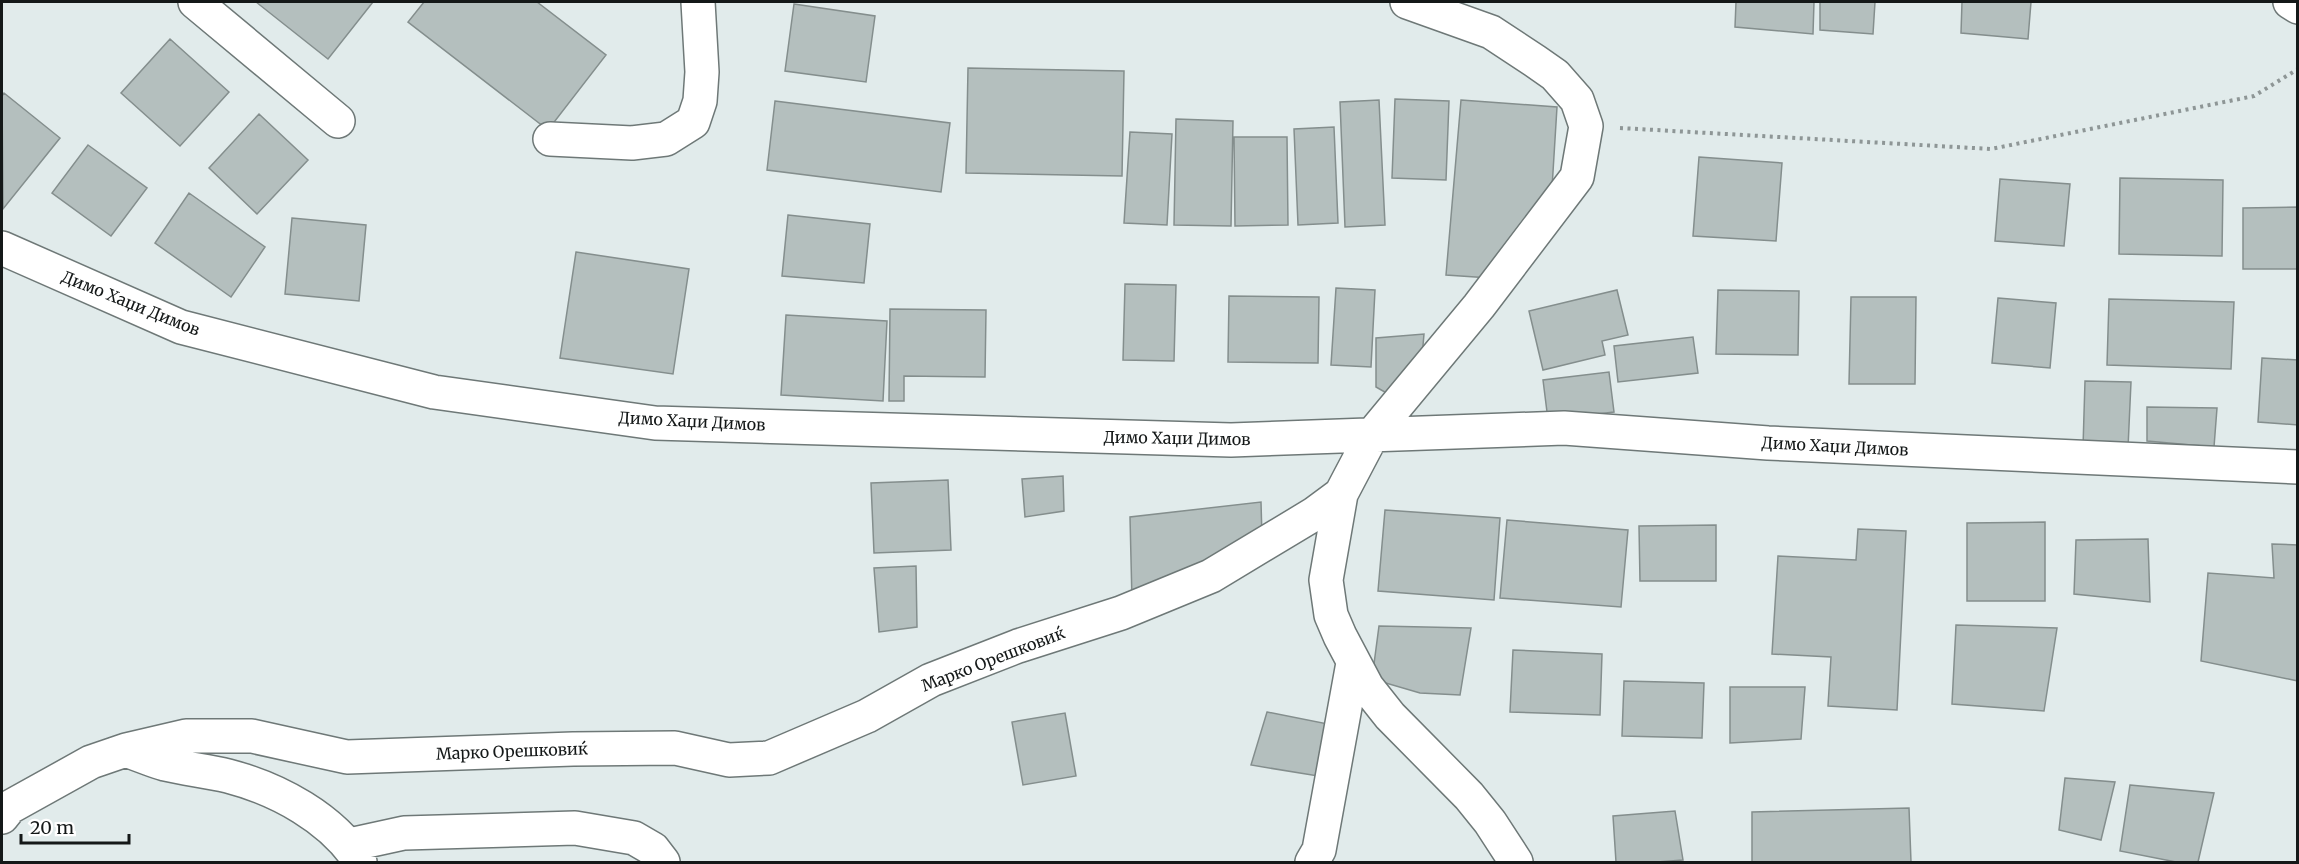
<svg xmlns="http://www.w3.org/2000/svg" width="2299" height="864" font-family="Merriweather,serif">
  <style>
    .building { fill: #b4bfbe; stroke: #848e8d; stroke-width: 1.5 }
    .lines { fill: none; stroke-linecap: round; stroke-linejoin: round }
    .minor-casing { stroke: #6e7877; stroke-width: 36 }
    .path { stroke: #8e9696; stroke-width: 4; stroke-dasharray: 3 4.5; stroke-linecap: butt }
    .minor { stroke: #fff; stroke-width: 33 }
    .labels { text-anchor: middle; stroke-width: 5; stroke-linejoin: round; paint-order: stroke }
    .street-label { font-size: 16px; fill: #141818; stroke: #fff }
  </style>
  <rect width="100%" height="100%" fill="#e1ebeb"/>
  <path class="building" d="M256,2H373L328,59Z
    M424,2H537L606,55L548,130L408,22Z
    M1736,2H1814L1813,34L1735,27Z
    M1820,2H1875L1873,34L1820,30Z
    M1962,2H2031L2028,39L1961,33Z
    M794,4L875,16L866,82L785,71Z
    M170,39L229,92L180,146L121,93Z
    M968,68L1124,71L1122,176L966,173Z
    M4,93L60,138L3,209L2,96Z
    M1395,99L1449,101L1446,180L1392,178Z
    M1379,100L1385,225L1345,227L1340,102Z
    M1461,100L1557,107L1552,188L1490,278L1446,275Z
    M775,101L950,123L941,192L767,170Z
    M259,114L308,160L257,214L209,168Z
    M1176,119L1233,121L1231,226L1174,225Z
    M1334,127L1338,223L1298,225L1294,129Z
    M1130,132L1172,134L1167,225L1124,223Z
    M1234,137H1287L1288,225L1235,226Z
    M88,145L147,188L111,236L52,193Z
    M1699,157L1782,163L1776,241L1693,236Z
    M2120,178L2223,180L2222,256L2119,254Z
    M2000,179L2070,184L2064,246L1995,241Z
    M189,193L265,247L231,297L155,243Z
    M2298,207V269H2243V208Z
    M788,215L870,224L864,283L782,276Z
    M292,218L366,225L359,301L285,294Z
    M576,252L689,269L673,374L560,358Z
    M1125,284L1176,285L1174,361L1123,360Z
    M1336,288L1375,290L1371,367L1331,365Z
    M1617,290L1628,335L1602,341L1605,355L1543,370L1529,311Z
    M1718,290L1799,291L1798,355L1716,354Z
    M1229,296L1319,297L1318,363L1228,362Z
    M1851,297H1916L1915,384H1849Z
    M1998,298L2056,303L2050,368L1992,363Z
    M2109,299L2234,302L2231,369L2107,365Z
    M890,309L986,310L985,377L904,376V401H889Z
    M786,315L887,321L883,401L781,395Z
    M1424,334L1422,357L1390,395L1376,387V338Z
    M1693,337L1698,373L1618,382L1614,346Z
    M2262,358L2298,360V425L2258,422Z
    M1609,372L1614,412L1548,420L1543,380Z
    M2085,381L2131,382L2128,448L2083,447Z
    M2147,407L2217,408L2214,447L2147,441Z
    M1063,476L1064,511L1025,517L1022,479Z
    M948,480L951,550L874,553L871,483Z
    M1261,502L1262,538L1132,601L1130,517Z
    M1385,510L1500,518L1494,600L1378,591Z
    M1507,520L1628,530L1621,607L1500,598Z
    M2045,522V601H1967V523Z
    M1716,525V581H1640L1639,526Z
    M1858,529L1906,531L1897,710L1828,706L1831,657L1772,654L1778,556L1856,560Z
    M2148,539L2150,602L2074,594L2076,540Z
    M2272,544L2298,545V681L2201,661L2208,573L2274,578Z
    M916,566L917,627L879,632L874,568Z
    M1956,625L2057,628L2044,711L1952,704Z
    M1379,626L1471,628L1460,695L1420,693L1372,679Z
    M1513,650L1602,654L1600,715L1510,712Z
    M1624,681L1704,683L1702,738L1622,736Z
    M1730,687H1805L1801,739L1730,743Z
    M1267,712L1333,725L1324,777L1251,765Z
    M1065,713L1076,776L1023,785L1012,722Z
    M2065,778L2115,782L2101,840L2059,830Z
    M2130,785L2214,793L2198,862H2176L2120,851Z
    M1909,808L1911,862H1752V812Z
    M1675,811L1683,860L1657,862H1616L1613,816Z"/>
  <g class="lines">
    <g class="minor-casing">
      <path id="minor" d="M195,2L338,121
        M2290,2L2298,7
        M550,139L632,143L666,139L693,122L700,101L702,72L698,2
        M2,248L181,327L434,392L655,423L1231,440L1564,428L1768,443L2298,467
        M1341,494L1372,435L1479,306L1577,177L1586,126L1577,100L1555,75L1535,61L1491,32L1407,2
        M126,750C139,755 152,760 165,764C186,769 208,771 228,776C278,789 332,818 360,862
        M2,817L10,807L91,762L126,750L186,736H252L347,757L573,749L675,748L729,760L769,758L867,716L931,680L1018,646L1121,613L1211,576L1314,514L1341,494L1326,580L1331,615L1340,636L1367,687L1390,716L1469,796L1490,822L1516,862
        M349,845L404,833L575,828L634,838L653,849L663,862
        M1312,862L1319,850L1353,663"/>
    </g>
    <path class="path" d="M1620,128L1991,149L2254,96L2298,69"/>
    <use href="#minor" class="minor"/>
  </g>
  <g class="labels">
    <g class="street-label">
      <text transform="translate(131 303) rotate(22)" y="6">Димо Хаџи Димов</text>
      <text transform="translate(692 421) rotate(3)" y="6">Димо Хаџи Димов</text>
      <text transform="translate(1177 438) rotate(1)" y="6">Димо Хаџи Димов</text>
      <text transform="translate(1835 446) rotate(3)" y="6">Димо Хаџи Димов</text>
      <text transform="translate(993 659) rotate(-21)" y="6">Марко Орешковиќ</text>
      <text transform="translate(512 751) rotate(-2)" y="6">Марко Орешковиќ</text>
    </g>
  </g>
  <rect width="2299" height="864" fill="none" stroke="#141818" stroke-width="6"/>
  <path d="M21 834v9h108v-9" fill="none" stroke="#141818" stroke-width="3"/>
  <text x="30" y="834" font-size="18" fill="#141818" stroke="#ffffff" stroke-width="4.5" paint-order="stroke">20 m</text>
</svg>
